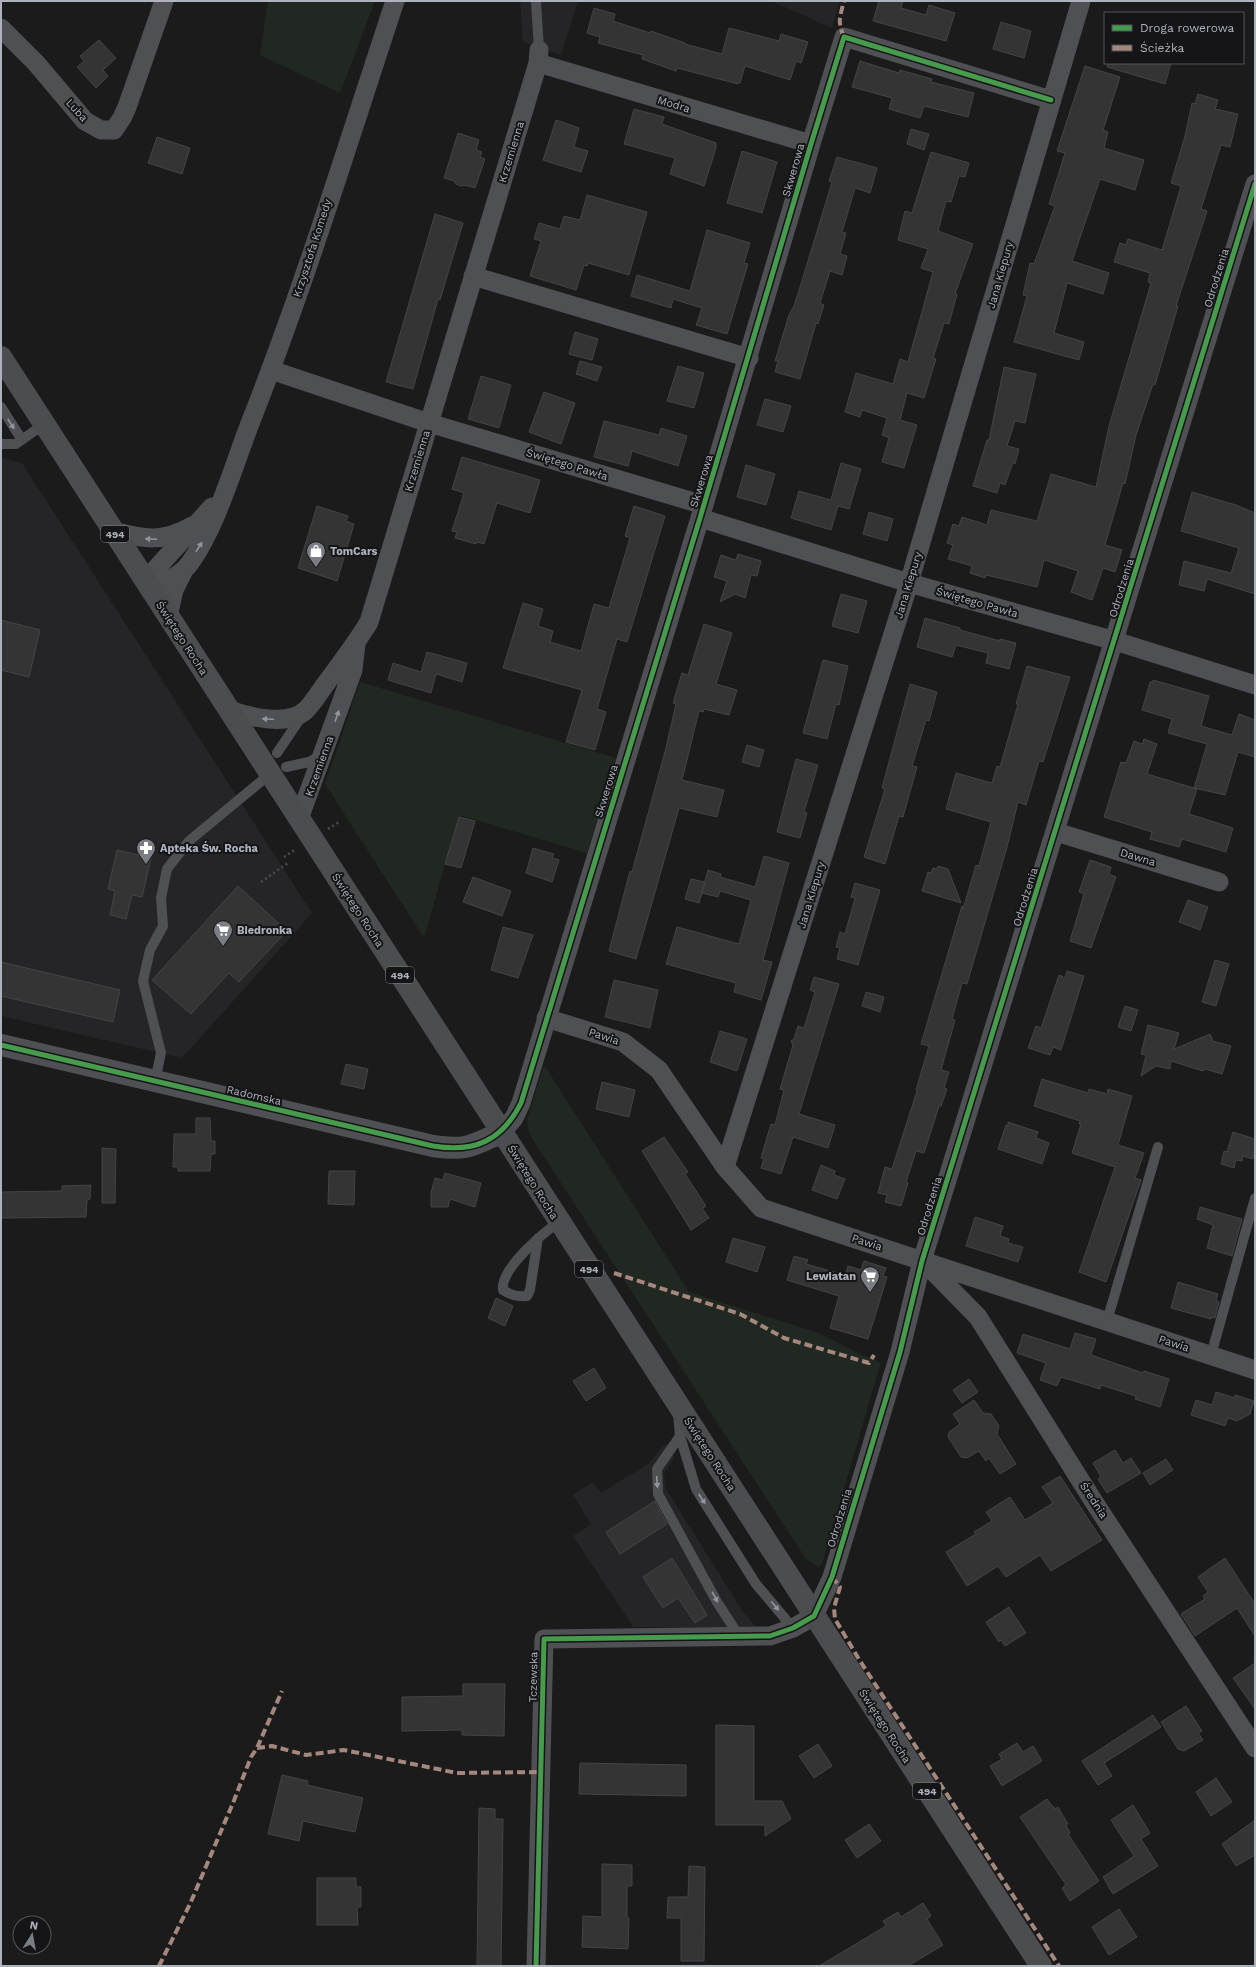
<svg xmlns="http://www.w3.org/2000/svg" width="1256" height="1967" font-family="'Work Sans',sans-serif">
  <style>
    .built { fill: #252527 }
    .green { fill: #212821 }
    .building { fill: #343435; stroke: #434447 }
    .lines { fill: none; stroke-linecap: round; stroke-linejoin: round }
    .path { stroke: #4b4c4f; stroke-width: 2.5; stroke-dasharray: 2 3; stroke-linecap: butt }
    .service { stroke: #4f5054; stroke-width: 10 }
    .minor { stroke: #4f5054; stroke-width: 19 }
    .tertiary { stroke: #4f5054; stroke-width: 22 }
    .primary { stroke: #4c4d50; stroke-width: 22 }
    .quiet { stroke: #a5887d; stroke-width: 4; stroke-dasharray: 8 4; stroke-linecap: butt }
    .cycleway-casing { stroke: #151517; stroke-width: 8 }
    .cycleway { stroke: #469c4c; stroke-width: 5 }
    .oneway { fill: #91959c }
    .labels { text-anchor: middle; stroke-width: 4; stroke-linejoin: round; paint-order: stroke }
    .shield { fill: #151517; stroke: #7f838a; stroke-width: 1 }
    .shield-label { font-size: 10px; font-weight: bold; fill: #adb2bb }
    .street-label { font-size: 11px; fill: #adb2bb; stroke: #151517 }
    .poi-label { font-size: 11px; font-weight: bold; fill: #adb2bb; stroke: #151517; text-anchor: start }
  </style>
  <rect width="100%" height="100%" fill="#1b1b1b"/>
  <path class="built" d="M520,1H578L561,55L523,42Z
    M771,1H840L832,28Z
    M1,458L22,463L312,913L182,1058L1,1016Z
    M666,1443L674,1458L664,1473L666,1489L743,1612L756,1627H633L573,1536L591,1524L573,1495L592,1482L601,1493L648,1464Z"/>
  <path class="green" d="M268,1H375L340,93L260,55Z
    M360,682L616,758L587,853L459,815L424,938L325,784Z
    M544,1065L689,1292L819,1333L862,1355L881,1362L822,1564L818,1567L806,1559L529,1134L527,1120Z"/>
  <path class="building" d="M879,1H903L901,8L926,15L929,5L955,13L946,41L873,21Z
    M594,8L615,14L613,21L650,33L651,31L685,43V44L722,54L729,28L779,41L781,34L808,42L801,63L796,61L790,80L745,66L740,83L738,82V84L677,68L676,71L642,59L643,55L598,43L600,37L587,33Z
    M1001,22L1031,31L1024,58L993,49Z
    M99,40L116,58L103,70L108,76L96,88L77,67L84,61L80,56Z
    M860,61L899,73L900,70L932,79L931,82L974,93L968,117L924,106L920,118L889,109L892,98L852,87Z
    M1108,63H1171L1165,84L1107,67Z
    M1085,66L1120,77L1103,130L1108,132L1104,148L1144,160L1135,190L1100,179L1072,261L1109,273L1103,294L1067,283L1054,333L1084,342L1079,360L1014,342L1027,296L1023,295L1030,263L1034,264L1055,206L1049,204L1065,153L1057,151Z
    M1198,94L1218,100L1215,109L1238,114L1230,147L1221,145L1201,209L1207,211L1176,306H1178L1155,385L1153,384L1136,435L1125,484L1123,483L1105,545L1122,550L1115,572L1103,568L1092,600L1071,592L1078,571L1044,560L1037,587L986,575L985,578L970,573L972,566L948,559L953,545L947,543L953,524L959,526L962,517L987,525L991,510L1037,521L1051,474L1096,487L1109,426L1151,283L1148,282L1150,273L1114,262L1120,243L1126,245L1128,239L1162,250L1181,186L1171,183L1185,136L1192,103L1195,104Z
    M634,109L664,117L662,124L716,143V148L704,186L670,174L675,158L624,144Z
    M556,120L579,128L574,147L588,151L581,172L543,160Z
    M911,129L929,134L924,150L907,144Z
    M458,133L479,140L476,150L482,152L480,157L485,159L475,188L464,185L461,186L456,184L454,181L444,178Z
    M157,137L190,148L182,174L148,163Z
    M742,151L777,162L762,213L727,203Z
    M931,152L969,163L965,177L959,176L951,202L946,201L938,231L973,244L955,294H957L949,324L944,323L933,358L936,359L924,398L907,393L900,420L917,425L904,468L882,462L889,438L882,435L887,418L862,410L860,417L845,412L856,373L893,384L900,359L908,362L933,272L921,268L928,249L898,240L905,211L912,213Z
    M837,157L877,168L870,193L855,188L842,232L846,233L840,254L847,256L842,275L830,271L820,303L824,305L818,324L816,323L800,379L775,372L778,361H775L789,315L794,306L801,284L832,182L829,181Z
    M587,195L647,212L629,275L588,263L587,266L584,265L576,290L530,276L541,241L534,239L539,223L560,229L564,216L580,220Z
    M435,214L463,223L440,300L438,299L413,389L386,382Z
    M707,230L750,243L744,263L748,264L727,334L696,325L702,308L673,299L671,308L631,296L637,275L690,291Z
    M575,332L598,339L592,360L569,354Z
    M580,361L602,367L597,381L576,374Z
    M678,366L704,373L694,408L667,401Z
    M1004,367L1036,374L1025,423L1015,421L1007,446L1019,449L1015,464L1013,462L1005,485L1000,483L997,493L973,486L987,440H989Z
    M481,376L511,385L499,428L468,419Z
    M544,392L575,403L561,444L529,432Z
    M765,399L791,406L783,432L757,425Z
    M604,421L659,435L661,428L687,436L678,466L632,451L628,466L594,457Z
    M462,457L540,480L530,513L497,503L484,544L477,542L476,544L455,538L457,532L452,531L464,493L452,489Z
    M841,463L861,469L849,509L838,506L831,530L791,518L799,491L831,500Z
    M746,465L775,474L766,505L737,497Z
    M1192,492L1236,505L1255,513V594L1207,579L1204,591L1179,585L1184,561L1231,573L1239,548L1181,531Z
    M317,506L348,516L346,521L354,524L337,581L298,568Z
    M634,506L665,516L627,642L617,639L597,709L606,712L595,750L566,742L582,690L503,668L523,603L543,609L538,626L553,631L550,642L581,651L594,604L609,608L630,538L625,536Z
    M869,512L893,519L887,541L863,534Z
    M738,554L761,561L757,576L751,575L745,598L735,594L720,602L727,581L714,577L721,555L736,560Z
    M841,594L867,601L858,633L832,626Z
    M925,618L960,628V630L1000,641V639L1016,643L1009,669L986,663L988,653L956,645L952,657L917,647Z
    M1,620L40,630L29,677L1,670Z
    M704,624L732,633L716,684L737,690L729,715L704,709L703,712L699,711L682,780L724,790L717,817L679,808L636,959L609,951L630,871L632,872L665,752L676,704L673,703L682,673L688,675Z
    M427,652L467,663L462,682L436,674L431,693L388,680L393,663L421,672Z
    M823,660L848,666L839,705L836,704L827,739L803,733Z
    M1027,666L1070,677L1043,762L1039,761L1026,805L1018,802L1007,847L967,984L962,983L952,1019L955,1020L941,1070L949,1072L944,1088L947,1089L941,1106H939L924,1153L916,1151L906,1182L908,1183L901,1206L885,1202L887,1195L878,1193L885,1167L892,1169L917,1091L916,1090L929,1046L921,1044L962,906L963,909L976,865L979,866L991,822L946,809L956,773L992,783L997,766L1000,767L1018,704H1016Z
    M1153,680L1209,696L1201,726L1232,735L1239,714L1255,720V757L1238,752L1225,795L1194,788L1207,744L1168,733L1172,719L1142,710L1150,682H1153Z
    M910,684L937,692L929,721L926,720L912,766L917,767L903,817L899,816L885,864L864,857L885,789L882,788Z
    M1144,739L1157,744L1147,774L1197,789L1189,814L1233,828L1226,852L1182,839L1179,847L1150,839L1152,832L1104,817L1121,762L1126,763L1134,741L1142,744Z
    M747,745L764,750L759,767L742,762Z
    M796,759L818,765L804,812L807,813L800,838L777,832Z
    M459,817L475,821L461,868L445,864Z
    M533,848L554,854L552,858L559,860L552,882L526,873Z
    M117,850L151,858L142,897L132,895L126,919L110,915L115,891L108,889Z
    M764,856L789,863L763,960L772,962L761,1000L734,992L736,983L666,964L677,927L739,944L751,900L720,891L718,897L702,893L708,870L721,874L720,877L755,887Z
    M1090,860L1111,867L1109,874L1116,877L1091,948L1070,941L1084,894L1079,892Z
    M938,866L948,869L961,903L922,891L928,872L931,873L933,868L937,869Z
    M473,877L511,891L502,916L463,902Z
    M691,879L705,882L699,903L685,899Z
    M855,883L880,890L858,965L837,959L840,948L836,947L840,932L845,934L855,898L851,897Z
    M238,886L287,931L239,982L229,973L191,1014L152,980Z
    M1188,900L1208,907L1200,930L1179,922Z
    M503,927L533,935L518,978L491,970Z
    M1215,960L1229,964L1216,1006L1202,1002Z
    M1,962L120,990L113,1022L1,996Z
    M1067,971L1084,976L1061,1050L1053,1047L1050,1055L1028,1048L1036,1026L1041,1028L1059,975L1065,978Z
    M814,977L839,984L799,1114L835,1125L828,1148L793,1137L781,1174L761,1168L764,1159L761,1158L771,1124L775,1125L784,1090L780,1089L793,1045L791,1041L794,1039L798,1026L804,1028L815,992L810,990Z
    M614,980L658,990L650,1028L605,1017Z
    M866,992L884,997L880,1012L862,1006Z
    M1125,1006L1138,1010L1131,1031L1118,1027Z
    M1148,1025L1179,1033L1174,1049L1210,1034L1213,1041L1231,1046L1222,1074L1205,1069L1203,1071L1171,1061L1170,1069L1156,1066L1141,1076L1146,1055L1141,1054Z
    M720,1031L747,1039L737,1071L710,1062Z
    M346,1064L368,1069L364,1089L341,1084Z
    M1042,1079L1088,1093L1089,1089L1107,1094L1108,1089L1132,1096L1118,1145L1144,1153L1135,1178L1141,1180L1106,1282L1079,1272L1115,1167L1072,1153L1081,1124H1079L1080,1121L1034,1106Z
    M602,1082L635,1090L629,1117L596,1109Z
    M196,1118H210L211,1141H215V1154H211L210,1171H178V1167H173L174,1134H196Z
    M1008,1122L1038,1132L1036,1138L1049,1143L1042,1164L998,1149L1006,1125L1008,1126Z
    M1233,1132L1255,1139V1150L1253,1159L1243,1156L1242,1161L1236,1160L1234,1168L1221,1164L1224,1151L1227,1152Z
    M664,1137L688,1172L685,1174L706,1206L702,1208L709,1218L691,1230L642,1151Z
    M102,1148L116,1149L115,1203H102Z
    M821,1165L835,1171L834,1175L845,1179L837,1199L812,1190Z
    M329,1171H355L354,1205L328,1204Z
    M445,1173L481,1183L475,1207L450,1199L448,1207H431V1193L435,1178L443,1180Z
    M91,1185L90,1199L87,1200L86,1217L1,1218V1192L62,1191V1186Z
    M1200,1207L1242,1219L1232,1256L1207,1248L1213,1225L1197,1219Z
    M975,1217L1003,1226L1000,1236L1009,1239L1008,1243L1023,1247L1018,1262L966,1246Z
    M733,1238L765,1247L757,1272L726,1262Z
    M794,1256L808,1260L806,1264L845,1275L848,1266L861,1270L864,1261L886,1268L883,1276L887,1277L868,1339L830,1328L839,1296L787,1280Z
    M1178,1282L1218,1294L1216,1300L1219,1302L1215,1318L1211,1317V1319L1171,1308Z
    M496,1298L513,1306L505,1326L488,1318Z
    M1075,1333L1096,1339L1091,1355L1143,1373L1144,1371L1169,1379L1160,1407L1135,1399L1136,1396L1101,1385L1100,1389L1061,1377L1057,1386L1040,1380L1046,1363L1017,1353L1023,1334L1070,1349Z
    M594,1368L606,1388L586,1401L573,1381Z
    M969,1379L978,1392L962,1403L953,1390Z
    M1216,1392L1235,1398V1395L1254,1401L1250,1414L1237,1421L1228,1418L1225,1426L1191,1415L1196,1400L1212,1405Z
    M974,1400L983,1413L991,1414L999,1426L997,1434L1016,1464L1000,1474L989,1458L986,1461L979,1451L967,1458L961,1457L948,1437L949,1432L960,1424L953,1414Z
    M1115,1450L1123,1463L1131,1458L1141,1473L1107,1493L1098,1479L1101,1477L1093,1463Z
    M1166,1459L1173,1470L1150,1485L1143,1473Z
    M1060,1476L1102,1540L1051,1571L1040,1555L1006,1577L998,1566L967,1586L946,1552L976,1534L974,1532L992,1521L986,1512L1010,1497L1025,1520L1053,1503L1042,1487Z
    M655,1501L667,1524L620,1554L606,1532Z
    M672,1558L707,1615L695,1623L678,1598L663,1608L643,1577Z
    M1225,1558L1255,1604V1636L1237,1608L1195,1636L1181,1614L1205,1599L1203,1596L1208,1592L1198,1577Z
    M1009,1607L1026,1633L1005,1646L1001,1640L999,1642L986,1622Z
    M1255,1663V1709L1233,1678Z
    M463,1684H505L504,1736L462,1735V1730L402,1731V1697L463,1696Z
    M1186,1706L1202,1731L1198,1733L1203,1740L1184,1751L1178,1749L1161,1722Z
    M1153,1715L1161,1727L1104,1763L1112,1776L1098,1785L1082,1761Z
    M716,1725L754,1726V1801H782L791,1819L765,1836V1825H716Z
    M1017,1743L1023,1752L1033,1746L1042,1761L1002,1786L990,1766L1002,1759L999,1754Z
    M818,1744L832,1766L814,1778L799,1756Z
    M580,1763L686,1765V1796L579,1794Z
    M282,1775L308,1781L307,1785L363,1798L355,1832L303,1821L299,1841L268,1834Z
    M1216,1778L1232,1802L1211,1816L1196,1792Z
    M1047,1799L1052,1806H1053L1055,1809L1058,1807L1068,1824L1066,1825L1070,1833L1068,1834L1099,1881L1070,1901L1062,1888L1066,1885L1020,1817Z
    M1133,1805L1150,1833L1141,1839L1158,1866L1113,1894L1103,1877L1134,1856L1111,1820Z
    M479,1808L495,1809V1819H503L501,1966H477Z
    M1255,1820V1855L1236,1866L1222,1844Z
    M869,1824L881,1841L857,1858L845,1840Z
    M602,1864L632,1865V1886H627V1918H629L628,1949L582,1947L583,1916L602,1917Z
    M689,1866L705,1867L704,1961H681V1918H667L668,1897H688Z
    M317,1878H356V1887H361V1907H357L358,1925H317Z
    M923,1903L931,1916L927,1919L943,1945L908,1966H819L886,1926L883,1921L898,1912L901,1917Z
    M1119,1909L1137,1937L1109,1955L1092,1927Z"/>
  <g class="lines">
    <path class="path" d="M328,829L339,822
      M284,857L296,849
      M261,882L288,863"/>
    <path class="service" d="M536,1L539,50
      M1,407L22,440
      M1,444H16L44,424
      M277,753L302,716
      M286,767L309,762L321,755
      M155,1081L161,1053L143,981L150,950L163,926L161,898L167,869L189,841L270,774
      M538,1238L530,1290L527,1296C517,1297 511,1295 503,1290C500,1269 543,1233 559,1222
      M1107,1321L1158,1147
      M1211,1355L1255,1198
      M678,1413L680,1436L696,1489L756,1584L793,1628
      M680,1436L657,1469L658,1494L717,1602L739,1636"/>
    <path class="minor" d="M1,28L36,63L85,121L101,130H114L122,118L127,107L164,1
      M538,63L811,144
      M473,276L749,358
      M271,370L429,423L704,505
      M700,518L909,583L1115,641L1255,685
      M113,531C144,539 163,543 192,526
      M146,583L154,571L212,507
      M149,588C164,582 180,577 190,563C216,527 233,468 249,426C304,287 348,143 395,1
      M168,616L174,590L184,570
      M229,710C250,717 288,727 306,710C315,701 322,688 330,678C344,659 357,642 369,622L538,63L539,50
      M299,819L353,670L356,644
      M1056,832L1219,882
      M546,1018L623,1042L659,1070L725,1167L761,1208L1255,1370
      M502,1132L514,1118L521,1103L700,518L811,144L844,37L1051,100
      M725,1167L909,583L1081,1
      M925,1263L978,1317L1094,1502L1255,1748
      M536,1966L544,1639L770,1636L793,1628L814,1616L832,1577L900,1352L922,1261L1255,184"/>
    <path class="tertiary" d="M1,1045L433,1146C466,1151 472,1146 502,1132"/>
    <path class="primary" d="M1,357L1041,1966"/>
    <path class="quiet" d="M844,37C837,21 840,17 844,1
      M614,1273L740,1314L784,1338L869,1363L874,1355
      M832,1577L840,1587L834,1608L835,1619L860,1661L1059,1966
      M257,1748L272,1746L306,1755L344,1750L457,1773L541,1772
      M159,1966L190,1904L233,1803L251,1757L257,1748L282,1691"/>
    <g class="cycleway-casing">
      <path id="cycleway" d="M1,1045L433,1146C474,1153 502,1141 521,1103L700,518L811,144L844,37L1051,100
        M536,1966L544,1639L770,1636L793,1628L814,1616L832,1577L900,1352L922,1261L1255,184"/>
    </g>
    <use href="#cycleway" class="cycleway"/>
  </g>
  <defs><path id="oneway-solid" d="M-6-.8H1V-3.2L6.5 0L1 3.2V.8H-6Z"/></defs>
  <g class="oneway">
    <use href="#oneway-solid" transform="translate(11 424) rotate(57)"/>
    <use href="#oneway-solid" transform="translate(151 539) rotate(-177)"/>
    <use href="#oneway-solid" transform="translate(199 547) rotate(-58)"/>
    <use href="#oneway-solid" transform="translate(337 716) rotate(-71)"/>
    <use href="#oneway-solid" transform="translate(268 719) rotate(-177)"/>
    <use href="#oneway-solid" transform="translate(657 1482) rotate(86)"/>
    <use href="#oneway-solid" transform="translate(702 1499) rotate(57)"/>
    <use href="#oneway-solid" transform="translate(715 1597) rotate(61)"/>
    <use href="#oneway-solid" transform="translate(775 1606) rotate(51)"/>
  </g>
  <defs>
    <g id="shop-pin" transform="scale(1)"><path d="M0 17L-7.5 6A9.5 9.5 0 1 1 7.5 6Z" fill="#7a7d83" stroke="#151517"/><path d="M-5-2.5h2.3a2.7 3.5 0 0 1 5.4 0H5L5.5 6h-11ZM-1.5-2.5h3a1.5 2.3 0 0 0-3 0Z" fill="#fff"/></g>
    <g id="pharmacy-pin" transform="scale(1)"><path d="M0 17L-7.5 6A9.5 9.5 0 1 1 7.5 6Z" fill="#7a7d83" stroke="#151517"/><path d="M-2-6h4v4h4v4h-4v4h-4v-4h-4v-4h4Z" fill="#fff"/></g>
    <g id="supermarket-pin" transform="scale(1)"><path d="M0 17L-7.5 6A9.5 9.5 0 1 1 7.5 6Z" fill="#7a7d83" stroke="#151517"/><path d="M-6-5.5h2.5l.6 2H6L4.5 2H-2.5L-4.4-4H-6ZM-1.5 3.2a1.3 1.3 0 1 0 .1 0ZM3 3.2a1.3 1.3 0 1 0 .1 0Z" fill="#fff"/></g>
  </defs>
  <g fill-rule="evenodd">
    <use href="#shop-pin" x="316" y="551"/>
    <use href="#pharmacy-pin" x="146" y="848"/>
    <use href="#supermarket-pin" x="223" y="930"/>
    <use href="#supermarket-pin" x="870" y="1276"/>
  </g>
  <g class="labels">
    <g class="shield">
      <rect x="101" y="526" width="28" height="16" rx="3"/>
      <rect x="386" y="967" width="28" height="16" rx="3"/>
      <rect x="575" y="1261" width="28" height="16" rx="3"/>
      <rect x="913" y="1783" width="28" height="16" rx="3"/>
    </g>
    <g class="shield-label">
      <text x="115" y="538">494</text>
      <text x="400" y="979">494</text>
      <text x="589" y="1273">494</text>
      <text x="927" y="1795">494</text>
    </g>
    <g class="street-label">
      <text transform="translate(674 104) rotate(17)" y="4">Modra</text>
      <text transform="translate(77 110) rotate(48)" y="4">Luba</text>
      <text transform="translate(511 152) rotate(-73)" y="4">Krzemienna</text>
      <text transform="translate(793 170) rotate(-74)" y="4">Skwerowa</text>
      <text transform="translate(312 248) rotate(-72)" y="4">Krzysztofa Komedy</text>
      <text transform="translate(1000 275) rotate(-74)" y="4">Jana Kiepury</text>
      <text transform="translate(1216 278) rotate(-73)" y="4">Odrodzenia</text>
      <text transform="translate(417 461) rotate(-73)" y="4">Krzemienna</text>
      <text transform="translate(567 464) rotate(17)" y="4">Świętego Pawła</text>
      <text transform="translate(701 481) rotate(-73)" y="4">Skwerowa</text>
      <text transform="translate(908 585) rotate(-73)" y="4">Jana Kiepury</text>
      <text transform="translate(1121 588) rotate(-73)" y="4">Odrodzenia</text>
      <text transform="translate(977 602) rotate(16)" y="4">Świętego Pawła</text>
      <text transform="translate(182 638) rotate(57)" y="4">Świętego Rocha</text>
      <text transform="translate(319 766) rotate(-70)" y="4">Krzemienna</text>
      <text transform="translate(606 791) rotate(-73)" y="4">Skwerowa</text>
      <text transform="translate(1138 857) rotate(17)" y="4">Dawna</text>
      <text transform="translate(811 895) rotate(-73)" y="4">Jana Kiepury</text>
      <text transform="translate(1025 897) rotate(-73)" y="4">Odrodzenia</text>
      <text transform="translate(358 910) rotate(57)" y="4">Świętego Rocha</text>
      <text transform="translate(604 1036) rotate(18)" y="4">Pawia</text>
      <text transform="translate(254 1095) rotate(13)" y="4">Radomska</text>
      <text transform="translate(533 1182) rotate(58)" y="4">Świętego Rocha</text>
      <text transform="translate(929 1206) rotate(-73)" y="4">Odrodzenia</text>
      <text transform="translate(867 1242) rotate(18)" y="4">Pawia</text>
      <text transform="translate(1174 1343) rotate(18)" y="4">Pawia</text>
      <text transform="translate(710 1454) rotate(57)" y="4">Świętego Rocha</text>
      <text transform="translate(1094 1500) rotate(57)" y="4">Średnia</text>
      <text transform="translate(839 1518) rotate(-73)" y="4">Odrodzenia</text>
      <text transform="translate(533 1677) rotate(-89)" y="4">Tczewska</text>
      <text transform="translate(885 1726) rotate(57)" y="4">Świętego Rocha</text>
    </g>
    <g class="poi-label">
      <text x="330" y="555">TomCars</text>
      <text x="160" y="852">Apteka Św. Rocha</text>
      <text x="237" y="934">Biedronka</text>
      <text x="856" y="1280" text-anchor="end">Lewiatan</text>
    </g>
  </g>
  <rect width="1256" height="1967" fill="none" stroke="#adb2bb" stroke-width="4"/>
  <rect x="1104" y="12" width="140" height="52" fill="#151517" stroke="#525459"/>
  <rect x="1112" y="25" width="20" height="6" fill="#469c4c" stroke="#525459"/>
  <text x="1140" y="32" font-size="12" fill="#adb2bb">Droga rowerowa</text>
  <rect x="1112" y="45" width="20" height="6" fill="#a5887d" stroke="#525459"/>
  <text x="1140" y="52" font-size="12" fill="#adb2bb">Ścieżka</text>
  <g transform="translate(32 1935) rotate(11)"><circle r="19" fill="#151517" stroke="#525459"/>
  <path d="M0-3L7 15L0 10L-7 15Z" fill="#7a7d83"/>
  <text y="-6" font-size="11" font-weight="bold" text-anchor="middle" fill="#adb2bb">N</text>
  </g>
</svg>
